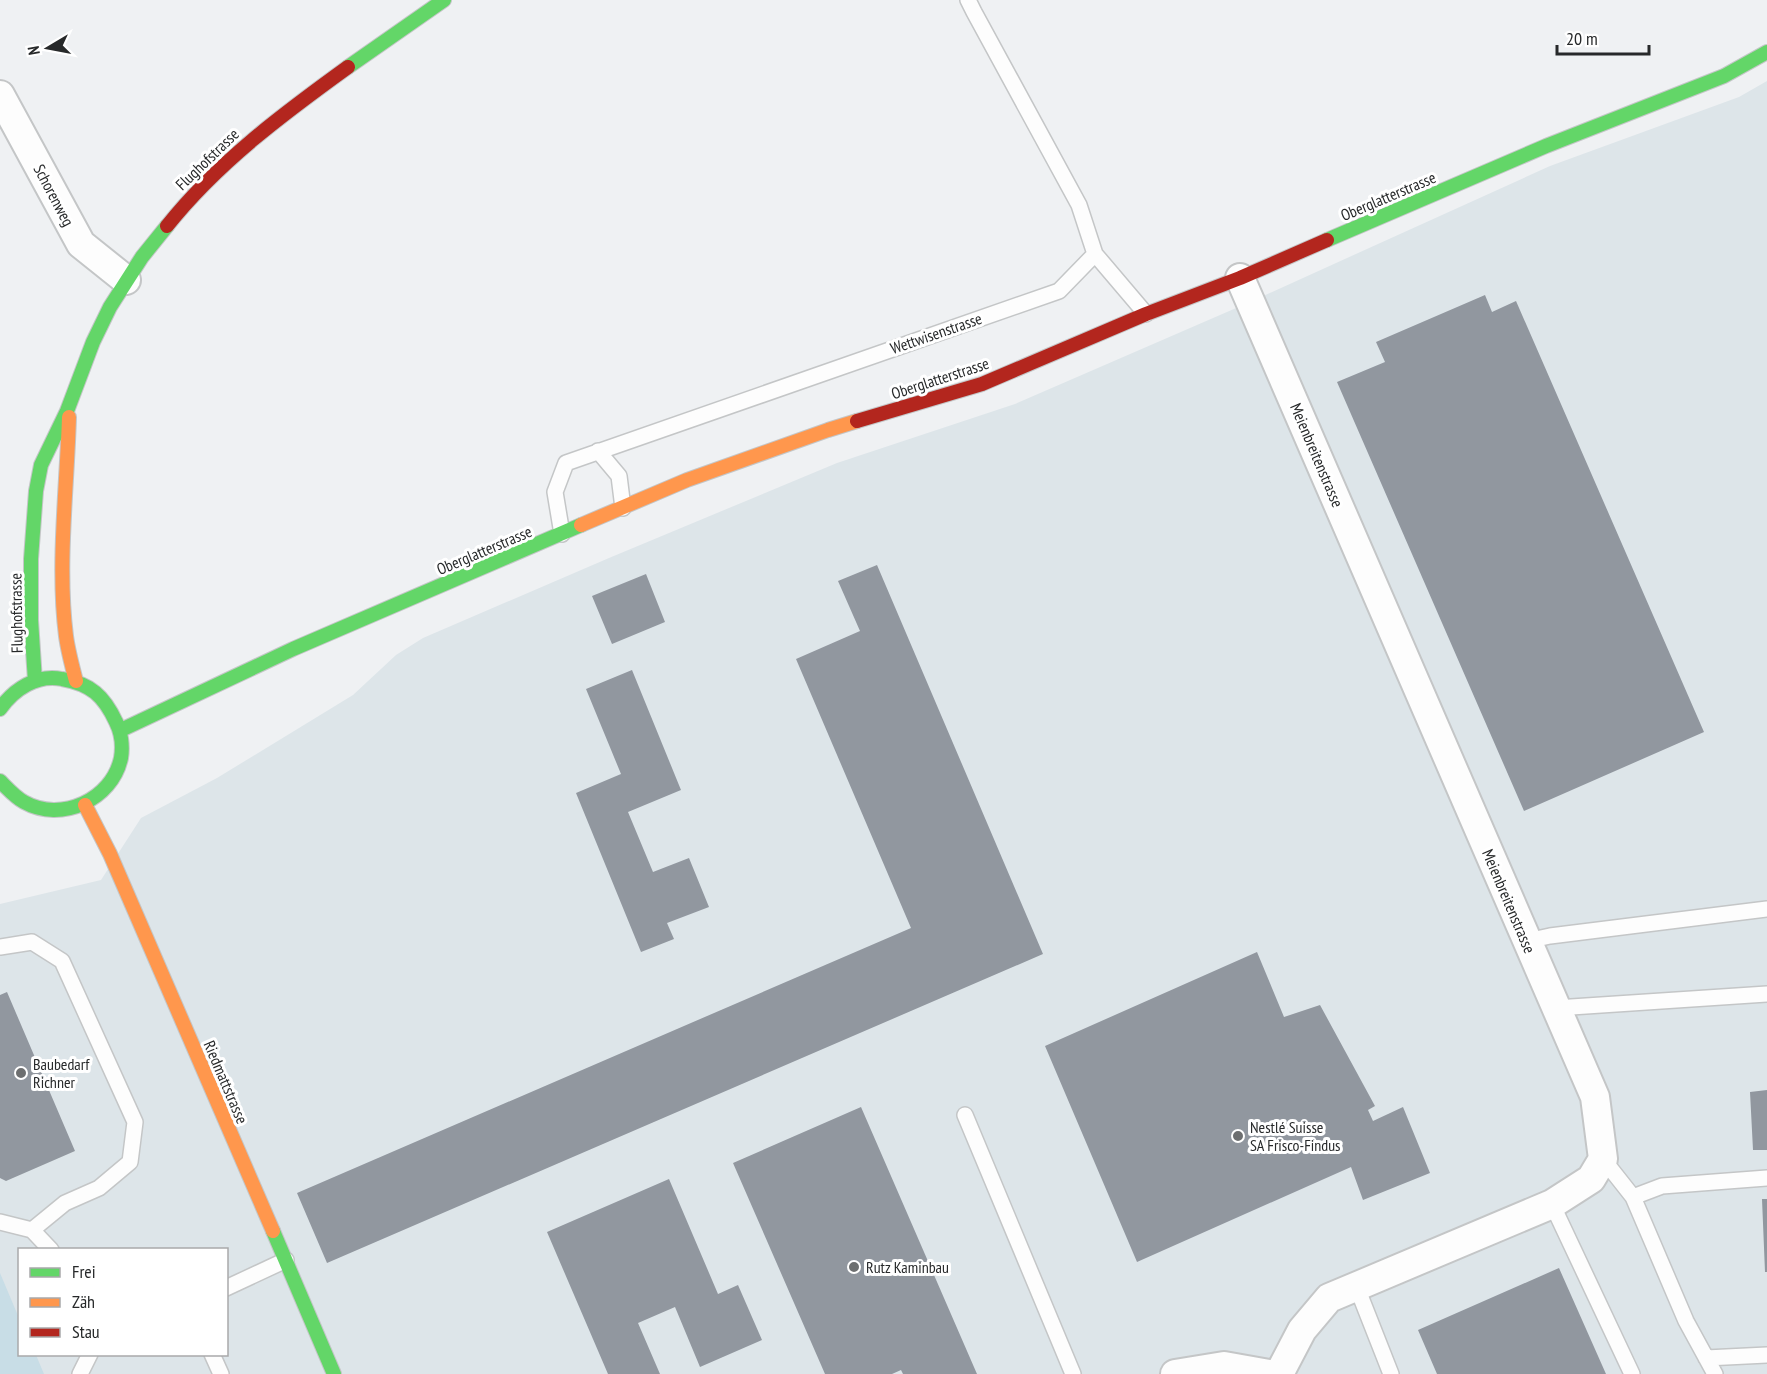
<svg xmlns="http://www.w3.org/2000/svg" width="1767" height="1374" font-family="'PT Sans Narrow',sans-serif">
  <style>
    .built { fill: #dde5e9; fill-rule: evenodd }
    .green { fill: #c8dde6 }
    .building { fill: #91979f }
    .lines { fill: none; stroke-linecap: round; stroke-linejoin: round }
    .lane-casing { stroke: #c4c6c7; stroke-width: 18 }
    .street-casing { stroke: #c4c6c7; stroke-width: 32 }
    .fast-casing { stroke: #c4c6c7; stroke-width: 16 }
    .slow-casing { stroke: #c4c6c7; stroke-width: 16 }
    .jam-casing { stroke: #c4c6c7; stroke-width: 16 }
    .lane { stroke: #fdfdfd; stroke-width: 15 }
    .street { stroke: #fdfdfd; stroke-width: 28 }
    .fast { stroke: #63d668; stroke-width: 14 }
    .slow { stroke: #ff974d; stroke-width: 14 }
    .jam { stroke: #b3261e; stroke-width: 14 }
    .poi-dot { fill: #6d6f70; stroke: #fff; stroke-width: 2 }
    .labels { text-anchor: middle; stroke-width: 6; stroke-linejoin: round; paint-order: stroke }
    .street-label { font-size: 16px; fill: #27292a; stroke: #fff }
    .poi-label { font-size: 16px; fill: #27292a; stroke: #fff; text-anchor: start }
  </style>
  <rect width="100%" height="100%" fill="#eff1f3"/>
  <path class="built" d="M1767,81V1374H0V904L101,880L141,818L217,778L353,695L396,655L423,638L609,558L837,463L1015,404L1250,302L1550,166L1739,97ZM20,1250H226V1354H20Z"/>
  <path class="green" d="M0,1273L19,1318L20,1354L36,1355L44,1374H0Z"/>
  <path class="building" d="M1485,295L1492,312L1516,301L1704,732L1524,811L1337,382L1385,362L1376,342Z
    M877,565L1043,954L327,1263L297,1193L911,928L796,659L860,631L838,581Z
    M646,574L665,622L612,644L592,596Z
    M632,670L681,790L628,812L653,872L689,858L709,907L667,923L674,939L641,952L576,793L621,774L586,689Z
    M1257,952L1284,1017L1320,1005L1375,1106L1368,1110L1373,1121L1403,1107L1430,1173L1363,1200L1351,1167L1137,1262L1045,1046Z
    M7,992L75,1151L6,1181L0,1178V995Z
    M1767,1090V1150H1753L1750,1092Z
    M861,1107L977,1374H903L901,1370L892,1374H825L733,1163Z
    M669,1179L718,1294L738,1285L762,1340L700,1367L675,1307L638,1323L660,1374H608L547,1232Z
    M1762,1199H1767V1272H1765Z
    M1559,1268L1606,1374H1437L1418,1330Z"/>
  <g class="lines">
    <g class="lane-casing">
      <path id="lane" d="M1095,254L1146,314
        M598,451L619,476L623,508
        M562,534L555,492L566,463L1059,291L1095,254L1079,205L974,12L968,0
        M1527,941L1550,936L1767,909
        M0,947L32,942L62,961L135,1122L130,1162L99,1188L65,1203L32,1230
        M1556,1008L1767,994
        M965,1115L1073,1374
        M1603,1159L1633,1197L1686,1321L1715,1374
        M1633,1197L1662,1186L1767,1178
        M1552,1204L1632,1374
        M0,1222L32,1230L51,1250
        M1356,1285L1391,1374
        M226,1288L286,1260
        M212,1354L221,1374
        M1706,1358L1767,1355
        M80,1374L90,1354"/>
    </g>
    <g class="street-casing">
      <path id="street" d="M0,95L81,244L126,280
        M1240,278L1595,1097L1603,1159L1591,1179L1552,1204L1329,1298L1302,1330L1279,1374
        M1175,1374L1224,1366L1269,1374"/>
    </g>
    <g class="fast-casing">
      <path id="fast" d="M348,67L444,0
        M1327,240L1546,146L1724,76L1767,52
        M35,681L31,620V559L36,491L41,465L67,411L93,342L110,307L142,257L167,226
        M0,709C14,689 37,674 62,679C91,684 104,696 116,722C121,732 123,746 121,758C112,800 61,823 24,802C15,797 7,788 0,781
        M121,730L293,649L581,525
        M273,1231L334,1374"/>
    </g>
    <g class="slow-casing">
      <path id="slow" d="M69,417C67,488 57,566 66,636C68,651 72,666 76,681
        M581,525L687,480L828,430L857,421
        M85,805L110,854L273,1231"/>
    </g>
    <g class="jam-casing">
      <path id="jam" d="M167,226C217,163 283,114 348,67
        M857,421L982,384L1146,314L1240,278L1327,240"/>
    </g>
    <use href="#lane" class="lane"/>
    <use href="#street" class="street"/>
    <use href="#fast" class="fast"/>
    <use href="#slow" class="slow"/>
    <use href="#jam" class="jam"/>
  </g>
  <g class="poi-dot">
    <circle cx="21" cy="1073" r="6"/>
    <circle cx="1238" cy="1136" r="6"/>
    <circle cx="854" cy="1267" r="6"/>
  </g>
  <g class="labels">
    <g class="street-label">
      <text transform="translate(207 159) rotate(-44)" y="6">Flughofstrasse</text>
      <text transform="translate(54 195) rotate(62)" y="6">Schorenweg</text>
      <text transform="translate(1388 196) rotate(-23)" y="6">Oberglatterstrasse</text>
      <text transform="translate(936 333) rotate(-19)" y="6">Wettwisenstrasse</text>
      <text transform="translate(940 378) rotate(-18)" y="6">Oberglatterstrasse</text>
      <text transform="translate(1317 455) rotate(67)" y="6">Meienbreitenstrasse</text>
      <text transform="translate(484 550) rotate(-23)" y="6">Oberglatterstrasse</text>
      <text transform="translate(16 613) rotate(-91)" y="6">Flughofstrasse</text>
      <text transform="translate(1509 901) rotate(67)" y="6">Meienbreitenstrasse</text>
      <text transform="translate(226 1082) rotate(67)" y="6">Riedmattstrasse</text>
    </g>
    <g class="poi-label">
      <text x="33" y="1070">Baubedarf<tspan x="33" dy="18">Richner</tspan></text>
      <text x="1250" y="1133">Nestlé Suisse<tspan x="1250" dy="18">SA Frisco-Findus</tspan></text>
      <text x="866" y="1273">Rutz Kaminbau</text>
    </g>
  </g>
  <rect x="18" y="1248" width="210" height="108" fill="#ffffff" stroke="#a9a9aa" stroke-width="1.5"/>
  <rect x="30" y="1268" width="30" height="9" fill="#63d668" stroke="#a9a9aa" stroke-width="1.5"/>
  <text x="72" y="1278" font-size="18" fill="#27292a">Frei</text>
  <rect x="30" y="1298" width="30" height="9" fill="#ff974d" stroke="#a9a9aa" stroke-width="1.5"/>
  <text x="72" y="1308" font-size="18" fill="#27292a">Zäh</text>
  <rect x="30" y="1328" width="30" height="9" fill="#b3261e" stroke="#a9a9aa" stroke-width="1.5"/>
  <text x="72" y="1338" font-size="18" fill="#27292a">Stau</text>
  <g transform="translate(48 48) rotate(260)" stroke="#ffffff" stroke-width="4.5" paint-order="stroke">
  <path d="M0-4.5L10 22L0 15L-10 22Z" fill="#27292a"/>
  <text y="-9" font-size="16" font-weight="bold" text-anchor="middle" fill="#27292a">N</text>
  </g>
  <path d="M1557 45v9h92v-9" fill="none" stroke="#27292a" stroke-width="3"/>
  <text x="1566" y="45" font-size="18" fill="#27292a" stroke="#ffffff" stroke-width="4.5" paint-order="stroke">20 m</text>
</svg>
